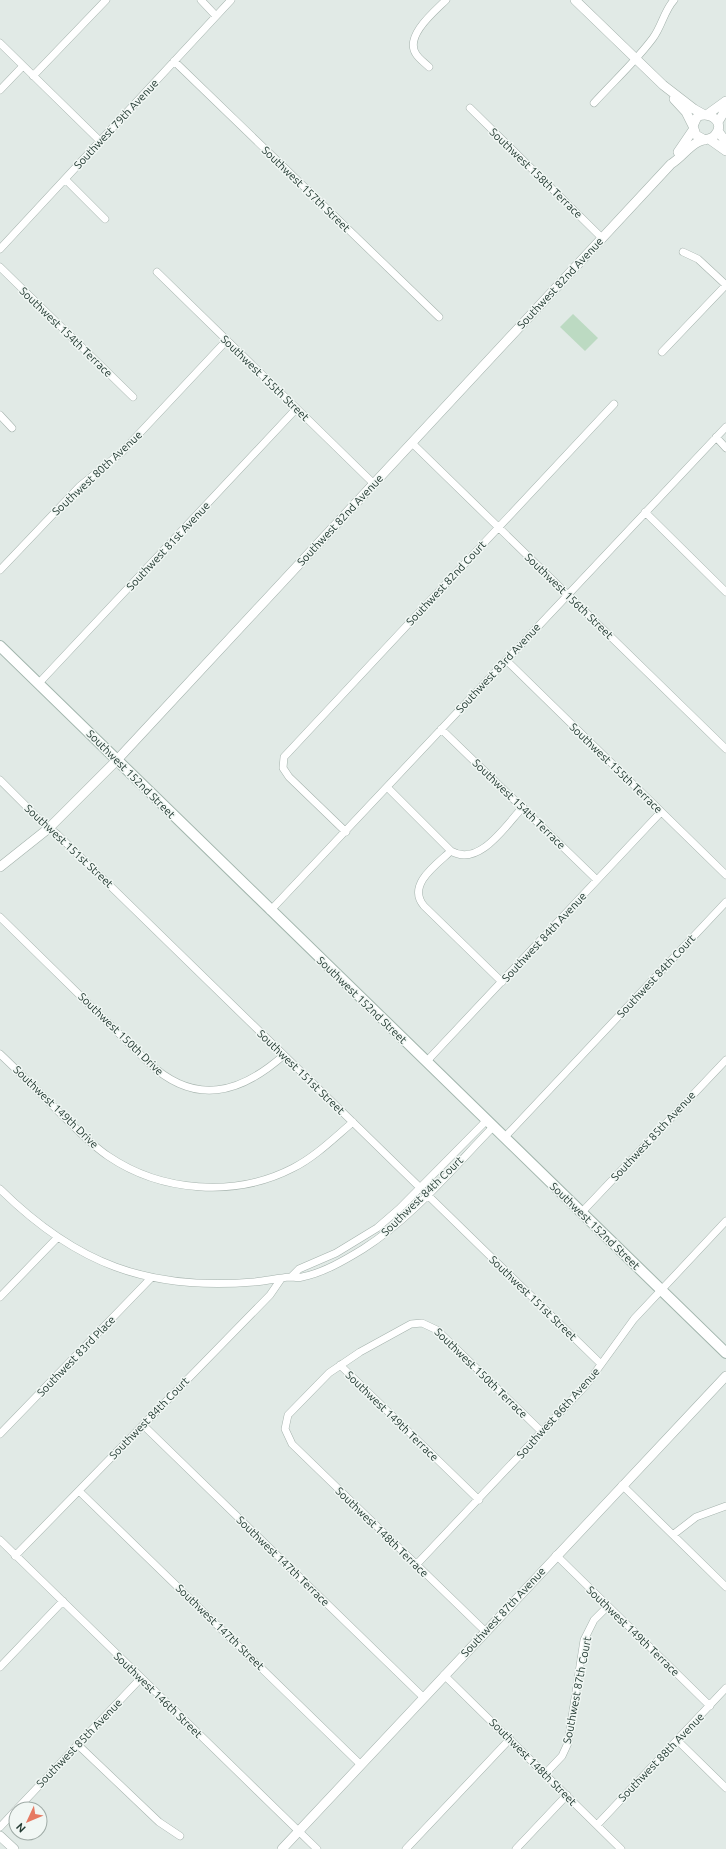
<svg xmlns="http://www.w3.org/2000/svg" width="726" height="1849" font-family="Ubuntu,sans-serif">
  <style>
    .green { fill: #bcdac2 }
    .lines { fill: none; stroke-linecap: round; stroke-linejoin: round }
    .minor-casing { stroke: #a4b2ac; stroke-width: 8 }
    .tertiary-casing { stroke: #a4b2ac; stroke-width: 10 }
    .secondary-casing { stroke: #a1b5ac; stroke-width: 12 }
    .minor { stroke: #fff; stroke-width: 7 }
    .tertiary { stroke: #fff; stroke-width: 9 }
    .secondary { stroke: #fff; stroke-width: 10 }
    .labels { text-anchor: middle; stroke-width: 3; stroke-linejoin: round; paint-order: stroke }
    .street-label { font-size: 11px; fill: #233a32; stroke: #f1f7f4 }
  </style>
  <rect width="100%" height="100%" fill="#e1eae6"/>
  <path class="green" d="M573,314L598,338L585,351L560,327Z"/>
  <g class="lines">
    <g class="minor-casing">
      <path id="minor" d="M201,0L216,16
        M0,43L100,141
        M174,61L439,317
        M429,67C425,63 419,59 416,54C404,36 435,11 446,0
        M33,76L106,0
        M0,90L23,66
        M594,103C613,82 636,61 653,38C662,26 664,11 674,0
        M470,108L602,238
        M65,179L105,219
        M0,249L231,0
        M683,252L698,259L726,285
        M0,267L133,397
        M157,272L373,483
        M662,352L726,285
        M0,415L12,428
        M716,437L726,448
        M412,443L726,749
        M645,512L726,592
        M0,570L80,486L122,452L227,340
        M506,660L726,875
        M39,683L296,409
        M441,729L597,880
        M0,780L44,824L58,835L601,1364
        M387,787L451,851C479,868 506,825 523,807
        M346,832L289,777L283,768L284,757L614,404
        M451,851C437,864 406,885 424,906L502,982
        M270,911L726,427
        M0,917L149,1063C195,1106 240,1094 284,1055
        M0,1054C20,1073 40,1093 60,1113C76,1128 90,1144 108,1156C161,1192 235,1198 293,1168C315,1157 334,1138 353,1122
        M426,1062L661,812
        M504,1138L726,902
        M0,1189C76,1264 148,1291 254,1282C266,1281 278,1278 290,1277C294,1277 298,1278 302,1277C323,1273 345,1260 363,1249C412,1218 452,1169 493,1127
        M581,1213L726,1060
        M291,1277L299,1269L336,1253L377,1228L399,1209L486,1121
        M0,1297L57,1238
        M340,1365L479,1500
        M143,1425L423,1697
        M0,1434L151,1278
        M622,1485L726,1587
        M79,1491L360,1764
        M674,1534L696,1517L726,1506
        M0,1540L317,1849
        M556,1555L710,1706
        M15,1556L270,1295L281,1279
        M416,1565L586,1385L634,1319L726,1221
        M485,1631L292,1444L285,1429L288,1415L329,1373L360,1352L411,1324L422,1323L437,1330L542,1432
        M0,1667L63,1601
        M444,1675L621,1849
        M677,1740L726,1788
        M77,1744L159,1822L180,1836
        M545,1774L562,1756L568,1743L584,1640L594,1620L608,1606
        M17,1809L141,1678
        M597,1825L726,1688
        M0,1827L16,1810
        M406,1849L510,1739
        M516,1849L567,1795"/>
    </g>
    <g class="tertiary-casing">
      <path id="tertiary" d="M575,0L663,85L694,109L703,114
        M674,99L686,112L693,126
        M708,114L726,101
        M718,122L726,109
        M718,131L726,142
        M709,139L726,151
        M678,152L693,130
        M0,867L49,828L117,760L671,164C681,158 688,147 698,142C704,139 711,140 715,135C726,123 710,110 697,117L693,126L696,135L705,140
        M0,1836L14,1849
        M282,1849L726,1376"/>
    </g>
    <g class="secondary-casing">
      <path id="secondary" d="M0,646L726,1353"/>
    </g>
    <use href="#minor" class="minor"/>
    <use href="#tertiary" class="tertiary"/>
    <use href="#secondary" class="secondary"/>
  </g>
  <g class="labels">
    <g class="street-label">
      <text transform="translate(116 124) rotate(-47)" y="4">Southwest 79th Avenue</text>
      <text transform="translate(536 173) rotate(44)" y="4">Southwest 158th Terrace</text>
      <text transform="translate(306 189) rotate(44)" y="4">Southwest 157th Street</text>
      <text transform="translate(560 283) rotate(-47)" y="4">Southwest 82nd Avenue</text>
      <text transform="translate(66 332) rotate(44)" y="4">Southwest 154th Terrace</text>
      <text transform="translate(265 378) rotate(44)" y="4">Southwest 155th Street</text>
      <text transform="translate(97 473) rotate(-43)" y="4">Southwest 80th Avenue</text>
      <text transform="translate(340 520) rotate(-47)" y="4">Southwest 82nd Avenue</text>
      <text transform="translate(168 546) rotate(-47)" y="4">Southwest 81st Avenue</text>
      <text transform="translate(446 583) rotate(-47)" y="4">Southwest 82nd Court</text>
      <text transform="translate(569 596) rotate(44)" y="4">Southwest 156th Street</text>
      <text transform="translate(498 668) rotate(-47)" y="4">Southwest 83rd Avenue</text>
      <text transform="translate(616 768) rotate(44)" y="4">Southwest 155th Terrace</text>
      <text transform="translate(131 774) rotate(45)" y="4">Southwest 152nd Street</text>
      <text transform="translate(519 804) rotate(44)" y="4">Southwest 154th Terrace</text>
      <text transform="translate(69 846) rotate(43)" y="4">Southwest 151st Street</text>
      <text transform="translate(544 937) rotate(-47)" y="4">Southwest 84th Avenue</text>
      <text transform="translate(656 976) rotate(-47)" y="4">Southwest 84th Court</text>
      <text transform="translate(362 1000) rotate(44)" y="4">Southwest 152nd Street</text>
      <text transform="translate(121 1034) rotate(44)" y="4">Southwest 150th Drive</text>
      <text transform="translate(301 1072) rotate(44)" y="4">Southwest 151st Street</text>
      <text transform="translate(56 1107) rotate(44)" y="4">Southwest 149th Drive</text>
      <text transform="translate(653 1136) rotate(-47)" y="4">Southwest 85th Avenue</text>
      <text transform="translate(422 1196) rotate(-44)" y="4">Southwest 84th Court</text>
      <text transform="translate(595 1226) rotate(44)" y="4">Southwest 152nd Street</text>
      <text transform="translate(533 1298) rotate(44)" y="4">Southwest 151st Street</text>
      <text transform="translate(76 1356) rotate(-46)" y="4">Southwest 83rd Place</text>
      <text transform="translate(481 1373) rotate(44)" y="4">Southwest 150th Terrace</text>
      <text transform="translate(558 1413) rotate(-48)" y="4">Southwest 86th Avenue</text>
      <text transform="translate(392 1416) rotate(44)" y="4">Southwest 149th Terrace</text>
      <text transform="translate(149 1418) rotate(-46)" y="4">Southwest 84th Court</text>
      <text transform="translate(382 1532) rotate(44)" y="4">Southwest 148th Terrace</text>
      <text transform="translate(283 1561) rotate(44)" y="4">Southwest 147th Terrace</text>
      <text transform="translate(503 1612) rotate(-47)" y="4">Southwest 87th Avenue</text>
      <text transform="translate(220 1627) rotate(44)" y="4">Southwest 147th Street</text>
      <text transform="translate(633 1631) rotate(44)" y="4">Southwest 149th Terrace</text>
      <text transform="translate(577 1690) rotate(-79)" y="4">Southwest 87th Court</text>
      <text transform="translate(158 1695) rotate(44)" y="4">Southwest 146th Street</text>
      <text transform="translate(79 1743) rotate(-46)" y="4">Southwest 85th Avenue</text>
      <text transform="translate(661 1757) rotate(-46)" y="4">Southwest 88th Avenue</text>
      <text transform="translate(533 1762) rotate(45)" y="4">Southwest 148th Street</text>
    </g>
  </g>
  <g transform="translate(28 1821) rotate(226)"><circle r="19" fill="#f1f7f4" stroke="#9faba6"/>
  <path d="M0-3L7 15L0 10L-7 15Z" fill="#e67a63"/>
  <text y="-6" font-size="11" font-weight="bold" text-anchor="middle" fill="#233a32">N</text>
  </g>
</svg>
